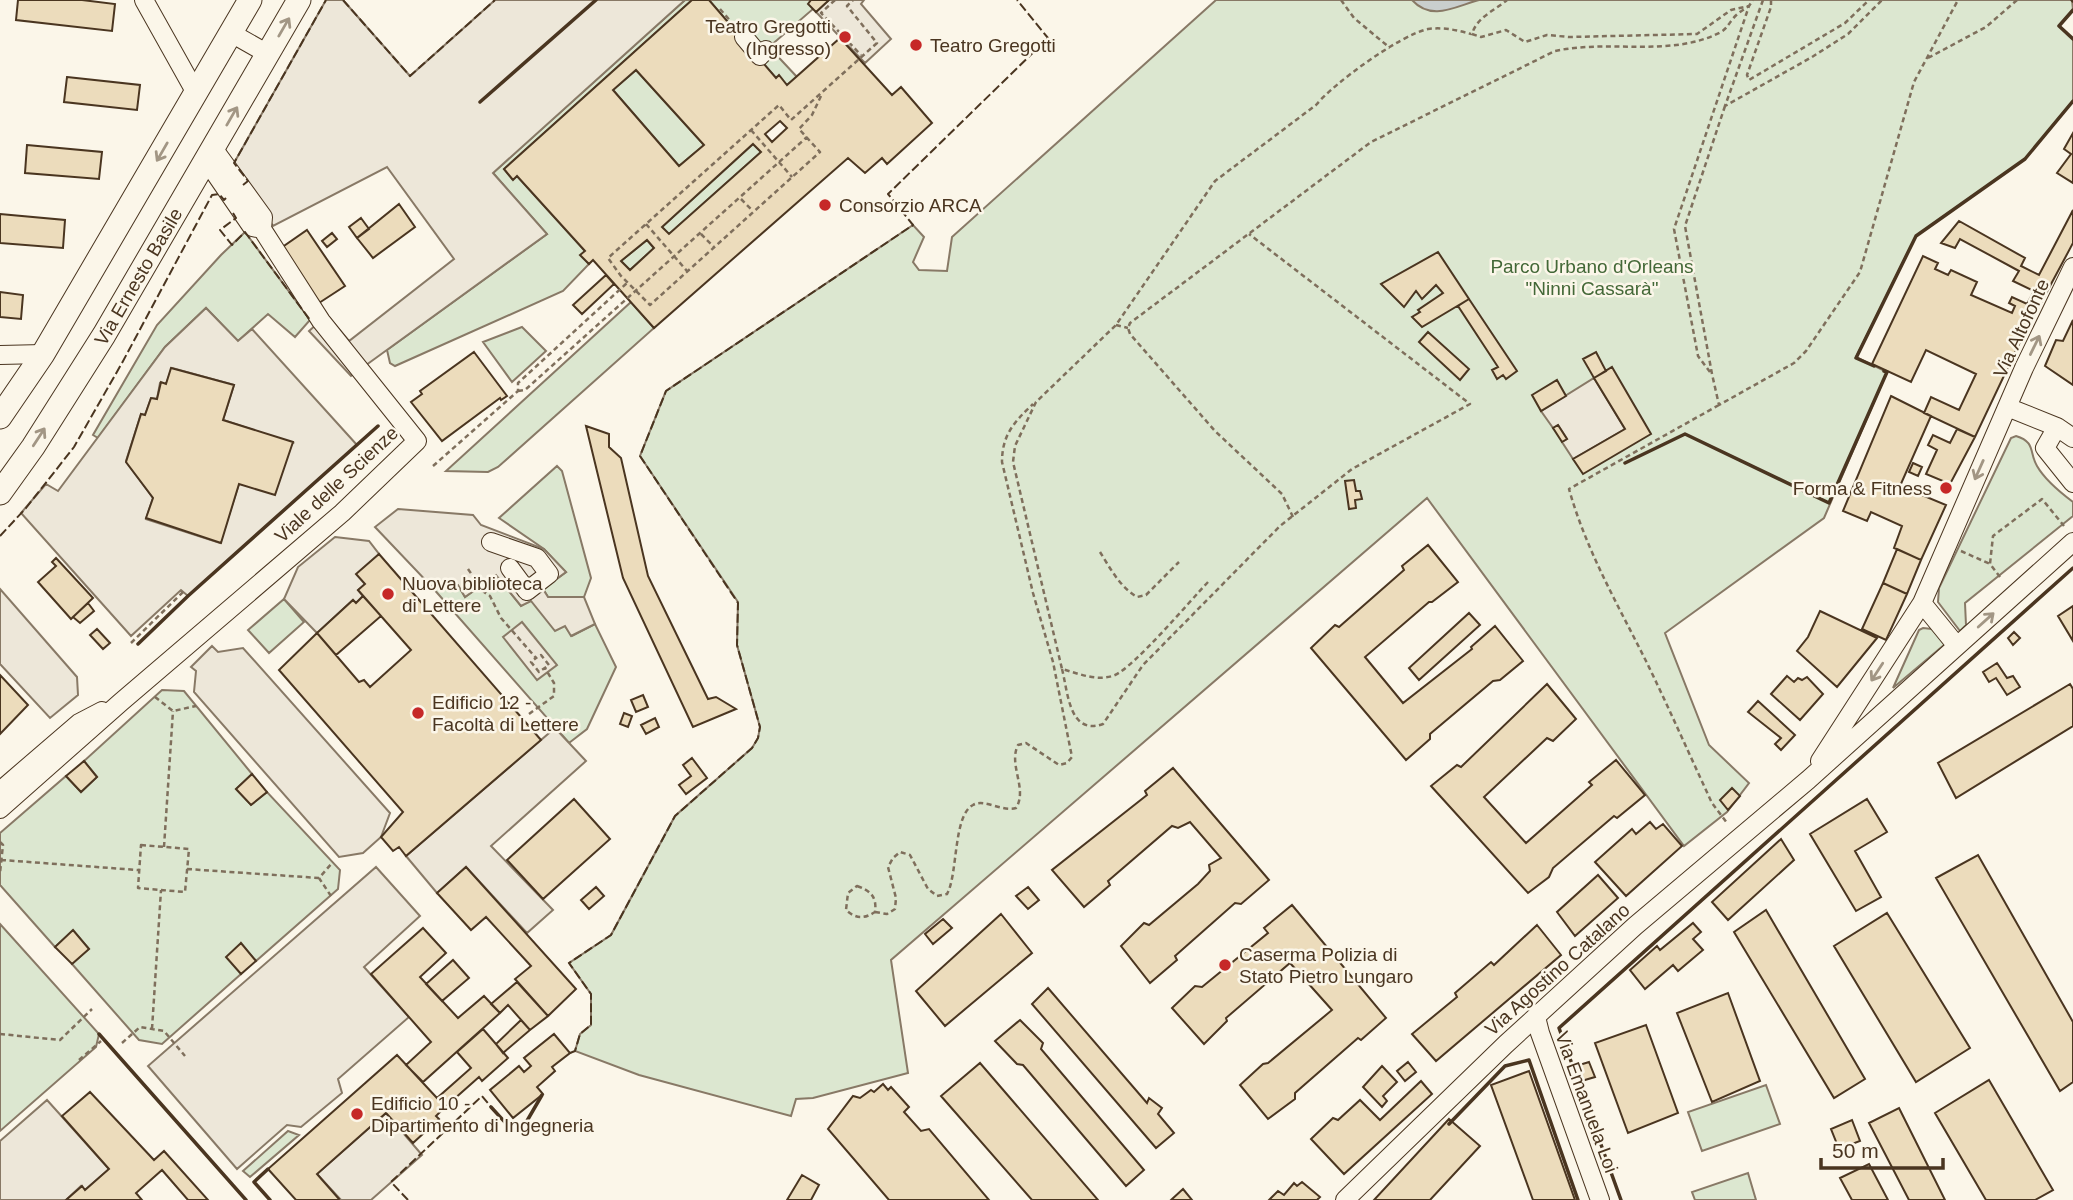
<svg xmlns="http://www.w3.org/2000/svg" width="2073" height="1200" font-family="Arial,sans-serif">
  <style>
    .green { fill: #dce7d0; stroke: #887966; stroke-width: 2 }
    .parking { fill: #ede7d9; stroke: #887966; stroke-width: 2; fill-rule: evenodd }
    .water { fill: #c9cecd; stroke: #887966; stroke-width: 2 }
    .building { fill: #ecdcbc; stroke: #4a3520; stroke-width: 2; fill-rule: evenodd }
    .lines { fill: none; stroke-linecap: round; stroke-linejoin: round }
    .minor-casing { stroke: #4a3520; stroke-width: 20 }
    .major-casing { stroke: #4a3520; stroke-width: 25 }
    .path { stroke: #7f6f5c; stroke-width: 2.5; stroke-dasharray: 5 3.5; stroke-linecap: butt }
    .minor { stroke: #fbf6e9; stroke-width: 18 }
    .major { stroke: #fbf6e9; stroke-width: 23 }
    .fence { stroke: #4a3520; stroke-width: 2; stroke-dasharray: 9 3.5; stroke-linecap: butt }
    .wall { stroke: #4a3520; stroke-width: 3.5 }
    .oneway { stroke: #a29684 }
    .poi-dot { fill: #c62828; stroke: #fbf6e9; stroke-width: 2.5 }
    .labels { text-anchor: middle; stroke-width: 5; stroke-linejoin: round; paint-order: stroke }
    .poi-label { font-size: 19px; fill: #4a3520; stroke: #fbf6e9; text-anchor: start }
    .park-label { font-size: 19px; fill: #436837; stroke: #fbf6e9 }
    .street-label { font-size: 19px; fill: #4a3520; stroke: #fbf6e9 }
  </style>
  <rect width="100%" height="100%" fill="#fbf6e9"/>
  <path class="green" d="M685,0H692L504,169L512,179L517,176L585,251L581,255L589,264L563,291L395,366L390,363L387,350L547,234L493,173Z
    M709,0H811L813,9L769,47L797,77L787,85L776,78Z
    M1216,0H2072L2073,10L2059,26L2073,39V101L2025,159L1916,236L1856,357L1887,372L1824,518L1665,633L1709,745L1749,783L1727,812L1684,846L1427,498L891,960L908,1073L813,1098L796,1099L791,1116L639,1075L575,1051L580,1034L591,1025V994L569,963L611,935L675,816L752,748L758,738L760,727L737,645L738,602L640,456L666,391L913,225L924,237L913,262L919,270L947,271L952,237Z
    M636,70L704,145L679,166L613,90Z
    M753,144L761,152L669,234L662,227Z
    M245,232L310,320L295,337L268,314L238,341L206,308L165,347L98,438L93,435L157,325L221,255Z
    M647,240L654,248L630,270L621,261Z
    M631,302L654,328L498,467L488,472L446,471Z
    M522,327L546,351L512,382L483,342Z
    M2016,436C2036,442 2029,453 2037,466C2045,480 2061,493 2073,502V516L1965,603L1966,625L1960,631L1938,602L1939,588L2011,438Z
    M557,466L562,471L591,578L584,597H548L543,589L566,572L544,549L499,518Z
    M496,575L521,606L530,600L565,626L572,636L595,624L616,667L587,729L569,743L432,587L458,585L465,597Z
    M284,599L304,622L269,653L248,630Z
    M1923,628L1932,629L1945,642L1944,645L1893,688L1919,630Z
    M162,690L184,691L252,774L236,789L251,805L267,792L340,870L338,889L256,961L241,944V974L162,1044L139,1040L72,964L89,949L73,931L55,947L0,885V833L66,776L81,792L97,777L84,761Z
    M0,924L99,1034L96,1047L0,1131Z
    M1766,1085L1780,1124L1702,1151L1688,1112Z
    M288,1131L299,1135L250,1177L243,1171Z
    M1748,1173L1756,1200H1695L1692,1192Z"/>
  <path class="parking" d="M326,0H343L410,76L495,0H685L493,173L547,234L351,376L309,331L327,315L349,341L454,259L387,167L273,226L234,163Z
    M829,0H864L861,4L891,39L865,63L816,12Z
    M206,308L238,341L252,329L357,445L188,596L181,590L131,636L21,513L46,484L58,491L165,347ZM172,368L234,385L223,420L293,443L239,484L220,543L146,519L153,498L126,461L141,414L145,415L151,398L157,399L160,383L166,384Z
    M1594,378L1625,429L1573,459L1562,442L1567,439L1558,425L1553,428L1541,411Z
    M398,509L473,515L481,525L544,549L566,572L543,589L548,597H584L595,624L571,636L565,626L555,631L531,601L521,606L496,575L465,597L458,585L432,587L375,527Z
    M335,537L369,541L379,554L365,584L358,590L363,596L356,603L353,600L317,633L284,599L298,567Z
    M0,589L77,677L78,695L50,718L0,664Z
    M522,622L557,665L537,680L503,637Z
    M212,646L218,652L243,648L390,813L381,837L363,853L339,857L194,692L196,671L191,667Z
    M555,728L586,761L491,846L553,910L527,933L466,867L437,893L406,856Z
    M376,867L420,916L364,967L409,1017L338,1079L342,1093L301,1127L287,1125L237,1169L148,1066Z
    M47,1100L109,1169L85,1190L81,1186L66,1200H0V1141Z
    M386,1113L422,1155L371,1200H341L317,1174Z"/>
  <path class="water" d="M1412,0H1479C1456,6 1432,22 1412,0Z"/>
  <path class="building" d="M18,0H82L115,4L112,31L16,20Z
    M692,0H709L776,78L779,75L787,85L840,38L892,95L901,87L932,123L887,164L882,158L865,173L848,158L654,328L593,260L589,264L580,255L585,251L517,176L513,180L504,169ZM636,70L704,145L679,166L613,90ZM780,121L787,128L772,142L765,134ZM753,144L761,152L669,234L662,227ZM647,240L654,248L630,270L621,261Z
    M811,0H829L816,12L808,4Z
    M67,77L140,85L137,110L64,102Z
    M2073,133V183L2057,173L2071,154L2064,149Z
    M27,145L102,152L99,179L25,173Z
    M399,204L415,227L373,258L357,238Z
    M2073,210V243L2020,342L1975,437L1924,413L1931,397L1959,410L1976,374L1926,350L1911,382L1872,364L1923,256L1938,263L1935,269L1948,275L1951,270L1977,282L1971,295L2012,313L2015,306L2009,303L2012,297L2027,304L2034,291L2013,281L2019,271L1960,239L1955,248L1941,243L1959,221L2025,258L2021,266L2039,275Z
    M0,214L65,220L63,248L0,243Z
    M361,218L369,229L357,238L349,227Z
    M307,230L345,286L319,303L281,248Z
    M332,233L337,239L327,247L322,241Z
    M1438,252L1469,299L1422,327L1412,317L1420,312L1418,310L1443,293L1436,285L1422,299L1416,291L1404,307L1381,284Z
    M606,275L614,284L582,314L573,305Z
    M0,292L23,295L21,319L0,317Z
    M1469,299L1517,371L1506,379L1503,375L1497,379L1492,370L1498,367L1458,306Z
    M2073,320V385L2045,366L2056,340L2063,341Z
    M1428,332L1469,369L1460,380L1419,342Z
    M474,352L507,396L501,400L500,398L442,441L411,402L422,394L420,391Z
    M1596,352L1606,371L1594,378L1583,359Z
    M1612,367L1651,434L1583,474L1573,459L1625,429L1594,378Z
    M171,368L234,385L223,420L293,442L275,495L239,484L221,543L146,518L153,498L126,462L141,414L145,415L151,398L157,399L161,382L166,384Z
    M1557,380L1566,396L1541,411L1532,395Z
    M1891,396L1931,416L1900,486L1946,505L1921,560L1894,548L1902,526L1871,512L1867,521L1843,511Z
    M1558,425L1567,439L1562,442L1553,428Z
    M586,426L609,434V447L621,458L648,576L708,699L716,697L736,709L693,727L623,578Z
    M1957,429L1975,437L1950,484L1926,474L1937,450L1928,445L1933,435L1950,443Z
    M1913,463L1922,467L1918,476L1909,472Z
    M1354,480L1356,491H1360L1362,499L1355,500L1356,508L1349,509L1345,481Z
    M1428,545L1458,582L1432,602H1429L1365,657L1403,703L1472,649L1471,647L1495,626L1523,661L1500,680L1493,681L1430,734V739L1406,760L1311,648L1335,625L1339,627L1404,570L1402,566Z
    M1897,549L1921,560L1907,594L1883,583Z
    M379,554L541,740L406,856L399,847L393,851L381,837L403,812L279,670L317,633L359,682L364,680L370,687L411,650L358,590L365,584L356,574Z
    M56,558L93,598L71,619L38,582L56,566L52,562Z
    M1883,583L1907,594L1886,640L1862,629Z
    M363,596L381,616L336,655L317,633L353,600L356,603Z
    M88,603L94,611L80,623L73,617Z
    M2073,606V641L2058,616Z
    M1820,611L1877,638L1837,687L1797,651L1808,637Z
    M1469,613L1480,625L1419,680L1409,668Z
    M97,629L110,643L103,649L90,635Z
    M2014,632L2020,638L2013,645L2008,638Z
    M1997,663L2007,678L2013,676L2020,687L2007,695L1996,678L1989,682L1983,672Z
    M0,675L28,705L0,734Z
    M1787,676L1794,682L1798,678L1802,680L1807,677L1823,694L1800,720L1771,694Z
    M1547,684L1576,719L1553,741L1547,738L1484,797L1526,843L1592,785L1589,782L1616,760L1645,795L1617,818L1614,816L1553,868L1549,877L1528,893L1431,786L1457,765L1461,767Z
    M2070,684L2073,689V726L1956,798L1938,763Z
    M643,695L648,707L636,712L631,700Z
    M1758,701L1795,735L1781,750L1775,744L1781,738L1748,712Z
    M624,713L632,716L628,727L620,724Z
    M655,718L659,727L646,734L641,725Z
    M692,758L707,778L686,794L679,785L691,776L683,765Z
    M84,761L97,777L81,792L66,776Z
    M1173,768L1269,880L1241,904L1235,903L1175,956L1177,960L1150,983L1121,946L1144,923L1149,925L1198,884L1210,871L1209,865L1221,858L1190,822L1178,828L1172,826L1108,881L1110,885L1084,907L1052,870L1147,795L1145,791Z
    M252,774L267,792L251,805L236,789Z
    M1732,788L1740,796L1728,810L1720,800Z
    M574,799L610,839L543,899L507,860Z
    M1867,799L1887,832L1855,851L1881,897L1856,911L1810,834Z
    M1650,822L1656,829L1663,824L1682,846L1626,896L1595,862L1632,829L1636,834Z
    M1781,839L1794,860L1728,920L1712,902Z
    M1978,855L2073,1022V1082L2060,1091L1936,878Z
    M466,867L576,989L548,1016L515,979L531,966L486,917L471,930L437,893Z
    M1598,875L1618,898L1575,936L1557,912Z
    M596,887L604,896L589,909L581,900Z
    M1028,887L1039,900L1028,909L1016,896Z
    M1292,905L1386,1018L1361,1040L1358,1038L1295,1093V1099L1268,1119L1240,1085L1263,1064L1268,1063L1332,1010L1290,963L1226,1018L1227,1021L1204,1044L1172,1008L1195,986L1202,987L1268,933L1264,928Z
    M1766,910L1865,1079L1834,1098L1734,932Z
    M1887,913L1970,1048L1916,1082L1834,946Z
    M1001,914L1032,953L945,1026L916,991Z
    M943,919L952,928L933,944L925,934Z
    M1693,923L1701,932L1693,939L1703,950L1678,971L1673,965L1645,989L1630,970L1657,946L1660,950Z
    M1537,925L1561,955L1436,1061L1412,1034L1457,997L1455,993L1491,962L1494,965Z
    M423,928L446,953L420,977L458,1018L484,996L500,1013L423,1082L406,1065L431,1042L371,974Z
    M73,930L89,949L72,964L55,947Z
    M241,943L256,961L241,974L226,957Z
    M453,960L469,978L442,1001L426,984Z
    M517,982L548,1016L530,1030L508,1005L500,1013L491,1004Z
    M1048,988L1147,1103L1149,1098L1162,1108L1158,1114L1174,1133L1156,1148L1032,1004Z
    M1728,993L1760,1081L1712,1102L1677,1013Z
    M521,1020L530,1030L503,1053L496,1044Z
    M1020,1020L1043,1043L1041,1049L1144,1170L1126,1186L1023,1065L1017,1064L995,1041Z
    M1646,1025L1678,1113L1628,1133L1595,1043Z
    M483,1029L508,1058L482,1081L479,1077L444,1108L436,1116L439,1119L413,1143L386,1113L317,1174L339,1199L338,1200H296L268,1169L397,1055L437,1098L471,1068L457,1052Z
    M554,1034L570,1053L552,1067L555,1071L537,1087L543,1094L513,1118L490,1090L519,1066L524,1072L531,1066L524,1058Z
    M1408,1062L1416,1072L1405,1081L1397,1071Z
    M1589,1062L1595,1077L1578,1082L1573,1067Z
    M980,1063L1098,1200H1032L941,1096Z
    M1382,1066L1397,1082L1383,1096L1387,1101L1382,1107L1363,1087Z
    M1529,1071L1575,1200H1533L1491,1085Z
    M1989,1080L2053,1190L2035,1200H1986L1935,1113Z
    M1421,1081L1432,1094L1344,1174L1311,1139L1333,1118L1338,1120L1360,1100L1380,1120Z
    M883,1084L888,1090L891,1087L909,1107L904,1112L921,1131L929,1129L989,1200H889L828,1129L853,1096L860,1098L871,1090L874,1092Z
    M90,1092L154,1160L164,1151L208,1200H188L162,1170L136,1193L142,1200H66L82,1186L85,1190L109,1169L62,1116Z
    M1899,1108L1945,1200H1909L1869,1123Z
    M1449,1119L1480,1146L1430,1200H1374Z
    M1852,1120L1860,1141L1839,1149L1831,1129Z
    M1869,1164L1888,1200H1852L1840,1178Z
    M802,1175L819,1185L811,1200H787Z
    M1302,1182L1320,1197L1317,1200H1269L1278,1191L1284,1195L1294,1183L1297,1186Z
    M1183,1189L1192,1200H1171Z"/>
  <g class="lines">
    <g class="minor-casing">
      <path id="minor" d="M144,0L196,93
        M231,33L268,54
        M744,37L760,56L766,50
        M206,160L252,227L262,229
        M0,355L43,354
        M2007,407L2057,427L2073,438
        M2057,427L2045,448L2073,483
        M491,542L537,558L549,574L527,591L510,568
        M1922,603L1957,646
        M1820,761L1922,603L2024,368L2073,267
        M0,791L79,723L102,711
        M0,809L121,702L342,513L417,441L321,321L262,229L263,217L213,148
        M1536,1017L1540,1033L1600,1200
        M1345,1200L1506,1044L1635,926L1808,780L2073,542"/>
    </g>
    <g class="major-casing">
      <g id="major">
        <path d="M0,417L43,354L250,0"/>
        <path id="s1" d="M0,493L33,447L104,335L299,0"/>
      </g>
    </g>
    <path class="path" d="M835,0L821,13L861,55
      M1341,0L1354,18L1390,48
      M1763,0L1725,106L1812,57L1848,34L1882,0
      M1771,0V7L1747,75L1749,80L1845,23L1869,0
      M720,9L733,24
      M1928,58L1986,27L2017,0
      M821,96L812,115L799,129L820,152L650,305L621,276L608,258L779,105L791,120L877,43L847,6L853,0
      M1725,106L1685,226L1712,374L1719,405L1794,363L1806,351L1860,272L1914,82L1958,0
      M751,130L792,177
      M741,199L753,211
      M646,224L687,271
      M701,234L714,247
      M1116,325L1128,328
      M1710,372L1698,356L1674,229L1749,6L1753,0
      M518,391L525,390L807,137
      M1719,405L1569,489C1586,550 1618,605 1646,661C1669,708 1690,756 1712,803L1727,823
      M433,466L518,391V383L627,283
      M1293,517L1282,494L1215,431L1130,334L1128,328L1130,323L1371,142L1555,51C1610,39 1671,58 1721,32C1727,28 1728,25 1732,20C1736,14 1743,10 1749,6L1731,10L1697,34L1569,37L1547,35L1525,42L1506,30L1481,37L1472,34C1477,17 1494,11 1507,0
      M1961,551L1990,564
      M1100,552C1110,568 1120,587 1137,597L1146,595L1179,562
      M468,569L484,592L490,596L501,618L536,658L531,662L539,672L549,665L541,655L536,658
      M2000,577L1990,564L1993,536L2042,499L2064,526
      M1208,582C1190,601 1135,666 1115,675C1098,682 1080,674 1062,669L1013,462L1015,446L1036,402L1116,325L1215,181L1316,105C1334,83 1400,35 1428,29C1443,27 1457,30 1471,34
      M131,643L183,592
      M1062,669C1068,692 1069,736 1103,724L1143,665L1280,526L1352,469L1470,404L1249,234
      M155,697L173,711L196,706
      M529,714L554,696V683L545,668
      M0,842L3,845L0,873
      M141,845L189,849L185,892L138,888Z
      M164,847L173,711
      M1,860L138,870
      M187,869L319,878
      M857,886C871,891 877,897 875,912C864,919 856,919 846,910L848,893Z
      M331,896L319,878L333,862
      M875,912L887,914L895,909L896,898L888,867L893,858L900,852L910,855L928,889L937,896L947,894C958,875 953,815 973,805C984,798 1001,812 1016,808C1028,789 1008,765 1018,745L1026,743L1059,765L1067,763L1072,757L1053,662L1033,593L1002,462C1002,435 1014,422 1033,404
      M152,1029L161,890
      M0,1034L60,1040L92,1009
      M122,1043L140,1027L164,1031L185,1056
      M79,1060L101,1041"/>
    <use href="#minor" class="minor"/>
    <use href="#major" class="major"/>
    <path class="fence" d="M343,0L410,76L495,0
      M243,185L248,181L234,163L326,0
      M233,213L236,218L220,230L232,245L245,232L310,320
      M0,536L26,508L74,447L122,363L212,195L219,194L224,200L226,198
      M570,1053L575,1051L580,1034L591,1025V994L569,963L611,935L675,816L752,748L758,738L760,727L737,645L738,603L640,456L666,391L913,225L888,194L1048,38L1017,0
      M408,1200L391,1182L482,1096L491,1107"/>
    <path class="wall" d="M2072,0L2073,1
      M2073,10L2059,26L2073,39
      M480,102L596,0
      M1874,366L1856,358L1916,236L2025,159L2073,101
      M1625,463L1685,434L1829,503L1887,372L1884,371
      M138,644L188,596L378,426
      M99,1034L246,1200
      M491,1107L513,1131L524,1126L542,1095
      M1449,1124L1505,1066L1529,1060L1578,1200
      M268,1169L254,1182L270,1200
      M1621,1200L1559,1028L2073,568"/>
  </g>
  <defs><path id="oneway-shaft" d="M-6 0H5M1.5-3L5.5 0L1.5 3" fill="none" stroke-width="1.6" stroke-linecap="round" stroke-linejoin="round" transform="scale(1.75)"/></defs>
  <g class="oneway">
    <use href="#oneway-shaft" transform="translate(284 27) rotate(-60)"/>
    <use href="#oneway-shaft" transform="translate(232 116) rotate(-60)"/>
    <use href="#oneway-shaft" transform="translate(162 152) rotate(120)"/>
    <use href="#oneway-shaft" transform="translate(2035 345) rotate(-64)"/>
    <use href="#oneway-shaft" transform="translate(39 437) rotate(-57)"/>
    <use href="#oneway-shaft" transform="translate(1979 470) rotate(114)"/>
    <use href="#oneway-shaft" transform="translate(1986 620) rotate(-42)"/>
    <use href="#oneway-shaft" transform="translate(1877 672) rotate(123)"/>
  </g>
  <g class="poi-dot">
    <circle cx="845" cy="37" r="7"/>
    <circle cx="916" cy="45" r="7"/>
    <circle cx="825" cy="205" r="7"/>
    <circle cx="1946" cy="488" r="7"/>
    <circle cx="388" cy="594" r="7"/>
    <circle cx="418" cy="713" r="7"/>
    <circle cx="1225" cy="965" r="7"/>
    <circle cx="357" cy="1114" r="7"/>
  </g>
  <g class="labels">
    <g class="poi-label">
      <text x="831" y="33" text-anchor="end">Teatro Gregotti<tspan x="831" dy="22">(Ingresso)</tspan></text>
      <text x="930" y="52">Teatro Gregotti</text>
      <text x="839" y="212">Consorzio ARCA</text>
      <text x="1932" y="495" text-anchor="end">Forma &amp; Fitness</text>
      <text x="402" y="590">Nuova biblioteca<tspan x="402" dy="22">di Lettere</tspan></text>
      <text x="432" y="709">Edificio 12 -<tspan x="432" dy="22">Facoltà di Lettere</tspan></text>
      <text x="1239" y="961">Caserma Polizia di<tspan x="1239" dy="22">Stato Pietro Lungaro</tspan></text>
      <text x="371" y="1110">Edificio 10 -<tspan x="371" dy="22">Dipartimento di Ingegneria</tspan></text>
    </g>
    <g class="park-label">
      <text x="1592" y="273">Parco Urbano d'Orleans<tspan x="1592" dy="22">"Ninni Cassarà"</tspan></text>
    </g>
    <g class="street-label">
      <text dy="7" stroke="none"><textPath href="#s1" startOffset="257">Via Ernesto Basile</textPath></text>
      <text transform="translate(2021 328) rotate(-65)" y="7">Via Altofonte</text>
      <text transform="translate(336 484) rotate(-43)" y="7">Viale delle Scienze</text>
      <text transform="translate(1557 969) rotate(-42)" y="7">Via Agostino Catalano</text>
      <text transform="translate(1587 1102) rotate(70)" y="7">Via Emanuela Loi</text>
    </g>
  </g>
  <path d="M1821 1158v10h122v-10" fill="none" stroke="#4a3520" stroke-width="3.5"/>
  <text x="1832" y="1158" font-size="21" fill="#4a3520" stroke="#fbf6e9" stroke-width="5" paint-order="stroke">50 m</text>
</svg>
